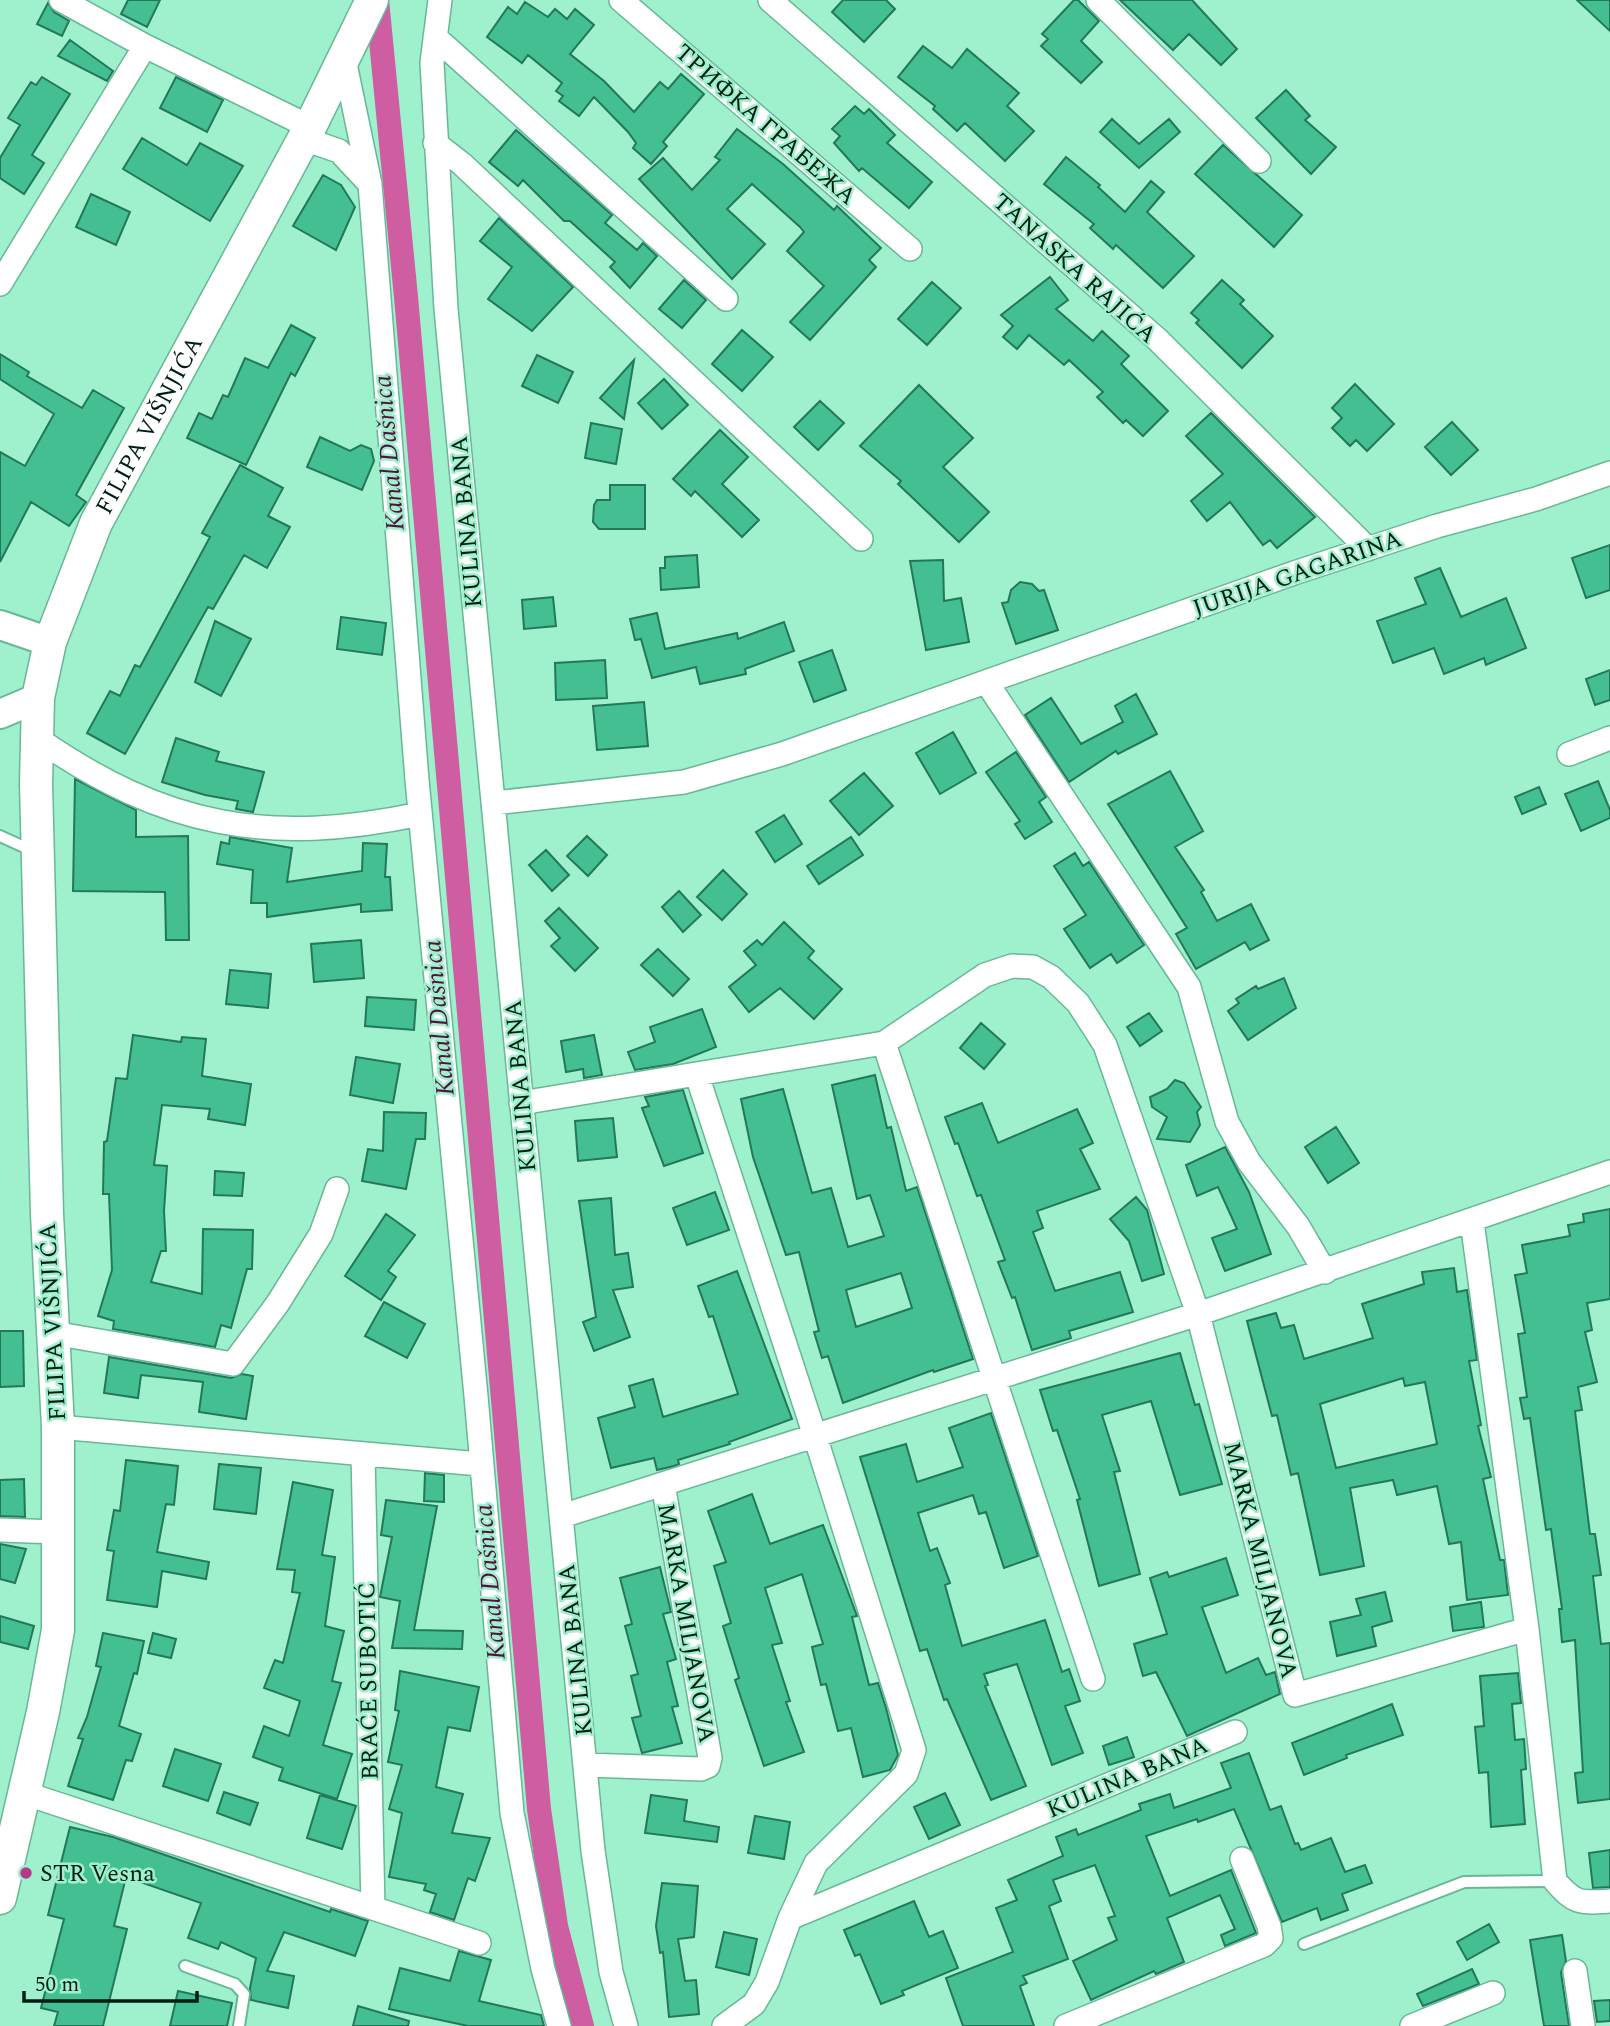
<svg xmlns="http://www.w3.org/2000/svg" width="1610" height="2026" font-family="Spectral,serif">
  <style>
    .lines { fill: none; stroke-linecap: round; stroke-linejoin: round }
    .canal { stroke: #ce5ea1; stroke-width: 24 }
    .building { fill: #43bf92; stroke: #23785a; stroke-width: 2; fill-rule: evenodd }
    .service-casing { stroke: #68b897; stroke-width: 14 }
    .minor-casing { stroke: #68b897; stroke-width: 26 }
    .tertiary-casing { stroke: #68b897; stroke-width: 32 }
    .secondary-casing { stroke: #68b897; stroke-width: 35 }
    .service { stroke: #fff; stroke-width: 10 }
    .minor { stroke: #fff; stroke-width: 23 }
    .tertiary { stroke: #fff; stroke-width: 28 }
    .secondary { stroke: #fff; stroke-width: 32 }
    .poi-dot { fill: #b73a89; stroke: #9ff0cd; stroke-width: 2.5 }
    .labels { text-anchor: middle; stroke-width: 5; stroke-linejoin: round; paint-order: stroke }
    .street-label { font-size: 24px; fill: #001e13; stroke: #9ff0cd }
    .poi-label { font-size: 24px; fill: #001e13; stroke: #9ff0cd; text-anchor: start }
    .water-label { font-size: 26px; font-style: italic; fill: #560f3e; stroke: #9ff0cd }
  </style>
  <rect width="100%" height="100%" fill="#9ff0cd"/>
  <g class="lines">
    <path class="canal" d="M377,0L406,297L539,1809L556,1926L582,2026"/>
  </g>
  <path class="building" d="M128,0H160L147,27L121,14Z
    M843,0H886L895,9L864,42L832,12Z
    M1074,0H1078L1099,21L1081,41L1102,62L1081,83L1041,46L1048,39L1042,34Z
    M1120,0H1192L1237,49L1221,65L1189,34L1173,50Z
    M1577,0H1610V31Z
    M525,2L548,17L555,9L567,19L575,9L594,25L570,54L604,81L634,112L660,82L668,89L681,74L704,94L663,142L667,146L651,164L633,148L636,143L628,132L594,97L579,116L559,101L563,96L556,91L562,83L528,55L522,63L487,37L508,7L517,14Z
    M48,3L54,12L69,21L62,36L37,24Z
    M70,40L113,71L107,81L58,56Z
    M923,46L952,68L967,49L1019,93L1007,106L1034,131L1005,161L965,123L957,131L933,109L935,106L898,77Z
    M42,77L70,94L32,155L44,163L24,194L0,178V158L20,125L8,118L31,82L36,85Z
    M176,77L223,100L207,132L160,108Z
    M1286,90L1310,116L1305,120L1336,147L1311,174L1256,118Z
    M855,106L864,114L869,109L895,135L887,143L932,182L909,208L862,168L859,171L834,143L840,136L832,129Z
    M1112,119L1139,144L1169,119L1180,132L1139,168L1100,132Z
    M737,129L783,164L834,210L837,206L881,248L869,260L876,267L810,340L790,322L824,286L787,251L804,232L800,227L752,184L727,209L765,244L732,279L639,179L663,158L692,190L720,160L715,157Z
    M516,130L612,215L605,223L637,250L643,243L657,256L630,288L610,267L615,262L570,221H564L523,180L518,186L489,162Z
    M142,138L187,165L200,143L243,166L210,221L123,169Z
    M1223,145L1302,215L1274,247L1195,174Z
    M1066,157L1100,185L1098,187L1125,212L1151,181L1164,192L1147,212L1194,256L1163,288L1116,245L1113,249L1090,228L1094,224L1044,184Z
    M323,175L341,185L355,207L336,250L293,226Z
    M91,194L130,212L116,245L76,227Z
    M499,218L573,287L532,331L488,299L512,267L480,241Z
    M1050,277L1068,300L1056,309L1093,341L1102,331L1129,356L1121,364L1168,411L1143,436L1126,420L1123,423L1097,397L1103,392L1069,360L1064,365L1029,335L1017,349L1003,337L1013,326L1001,315Z
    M684,280L706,300L682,328L659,309Z
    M1222,280L1244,300L1240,304L1273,336L1242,368L1196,323L1199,320L1191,313Z
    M932,282L961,308L927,345L898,319Z
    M291,325L315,338L295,376L291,373L246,465L187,438L199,413L212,419L223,395L228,397L245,358L268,368Z
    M742,330L773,357L742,391L712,364Z
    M0,354L29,372L27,376L82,408L93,390L124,408L76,495L86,502L69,526L31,502L0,562V452L25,466L54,414L0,379Z
    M537,355L573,372L558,403L522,386Z
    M634,360L624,419L600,398Z
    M664,379L688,405L662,429L638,403Z
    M1355,384L1394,424L1367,451L1356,440L1350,446L1332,428L1342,418L1332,408Z
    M919,385L973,438L943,467L989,512L959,542L898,484L901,481L860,446Z
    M820,401L844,423L818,450L794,427Z
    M1211,413L1315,517L1277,548L1270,540L1263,545L1230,502L1207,521L1191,501L1223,474L1186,436Z
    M1452,422L1478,450L1451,475L1425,447Z
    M591,423L622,429L616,464L585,458Z
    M720,430L748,457L722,484L759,520L742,537L695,491L691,496L673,479Z
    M320,437L350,451L361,445L371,449L374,461L362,490L307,467Z
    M240,465L283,488L268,516L290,527L267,568L244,555L213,609L208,607L125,754L87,733L110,691L120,696L135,665L140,667L210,537L202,533Z
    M610,485H645V529H599L593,522L594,505L597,500H610Z
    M1610,545V590L1586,598L1572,558Z
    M697,555L699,587L661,590L660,568H665V557Z
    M943,560L944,601L961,598L969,642L926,650L910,561Z
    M1440,568L1461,617L1506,598L1526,648L1486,665L1484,658L1444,674L1434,648L1393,663L1377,621L1426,604L1415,578Z
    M1020,582L1032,584L1039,591L1044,590L1058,630L1016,644L1002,603L1008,602L1011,590Z
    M553,597L556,626L524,629L522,600Z
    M657,613L665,649L737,633L738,639L784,622L794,651L745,669L746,674L700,684L696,667L652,678L641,639L635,640L630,619Z
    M341,617L386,623L382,655L337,649Z
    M215,621L251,639L221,696L195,682Z
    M832,650L846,690L814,702L799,662Z
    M605,660L607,698L556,700L555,663Z
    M1610,670V700L1595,705L1586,679Z
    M1136,694L1157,734L1118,754L1116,751L1069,782L1025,715L1051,698L1081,744L1123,722L1115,706Z
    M644,702L648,746L597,750L593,706Z
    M953,732L976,773L940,794L916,753Z
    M176,738L219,752L216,761L264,772L253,812L236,809L238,801L205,795L162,782Z
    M1016,752L1046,797L1039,802L1052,822L1025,839L1015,824L1020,821L986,772Z
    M1170,771L1203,831L1175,847L1204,890L1201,892L1217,921L1251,904L1269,940L1250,950L1245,942L1196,969L1176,934L1187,928L1108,804Z
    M864,773L893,806L859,835L830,801Z
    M75,779L136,810V837L188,836L189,940H166L165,892L73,891Z
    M1598,781L1610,810V818L1581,831L1565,794Z
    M1539,787L1546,804L1522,814L1515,797Z
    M784,815L802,844L775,862L756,832Z
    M587,836L607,855L588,876L567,856Z
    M230,837L292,848L287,882L362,871L363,843L387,844L385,877H390L392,910L361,912V904L267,917V903H251L253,870L217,864L221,842L229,844Z
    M851,837L863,855L819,884L807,866Z
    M546,850L569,875L552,891L529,865Z
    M1075,853L1083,866L1089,862L1144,945L1117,963L1111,954L1090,968L1064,929L1086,915L1054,866Z
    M723,870L747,894L722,920L697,897Z
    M679,891L701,915L683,932L662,907Z
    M559,908L598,948L575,971L551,946L560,938L545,921Z
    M784,922L814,951L808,958L842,989L814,1019L780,988L749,1012L729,987L756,965L744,951L757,940L762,945Z
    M361,940L364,978L314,982L311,944Z
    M658,949L689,979L673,996L641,965Z
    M230,970L271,974L268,1008L226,1004Z
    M1284,978L1296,1008L1248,1040L1228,1011L1239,1003L1236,999L1256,986L1258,989Z
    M367,997L416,1000L414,1030L365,1026Z
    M702,1009L716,1047L673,1064L635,1070L628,1052L655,1042L650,1027Z
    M1149,1013L1162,1031L1140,1046L1127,1027Z
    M981,1023L1005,1044L984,1069L960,1048Z
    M133,1035L181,1042L182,1037L206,1039L202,1076L251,1084L245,1125L208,1119L210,1109L162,1105L154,1165L167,1166L164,1211L166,1251H161L151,1282L202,1294L203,1229L253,1230L252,1269H247L231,1328L221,1325L215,1347L113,1329L114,1321L98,1316L112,1270L109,1194H103L104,1142L107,1141L116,1078L127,1079Z
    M594,1035L602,1075L584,1078L583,1069L566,1072L561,1041Z
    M356,1057L400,1064L393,1103L350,1095Z
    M875,1075L887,1128L891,1127L906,1191L917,1187L973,1359L934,1372L933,1370L843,1403L828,1356L822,1358L814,1332L819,1331L799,1252L786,1255L753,1157L741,1099L783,1089L812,1193L831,1188L848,1247L884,1236L870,1195L857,1199L832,1085ZM901,1273L912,1308L856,1327L846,1290Z
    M1175,1080L1184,1083L1201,1107L1197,1112L1200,1125L1190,1142L1157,1139L1167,1117L1152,1107L1150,1097L1167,1089Z
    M683,1090L703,1153L664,1166L642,1108L649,1106L645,1097Z
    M982,1103L998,1143L1077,1109L1093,1143L1080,1149L1100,1189L1037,1211L1043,1228L1033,1232L1055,1291L1120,1272L1133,1312L1069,1331L1071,1338L1032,1350L1015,1297L1012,1298L998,1262L1005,1260L981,1195L977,1196L958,1143L955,1144L945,1117Z
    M384,1112L426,1113L425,1139H416L406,1189L362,1181L368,1149L383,1151Z
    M613,1118L617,1157L578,1161L575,1121Z
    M1336,1127L1359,1163L1328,1183L1305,1147Z
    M1225,1147L1249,1192L1271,1254L1225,1271L1212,1238L1237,1229L1218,1187L1197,1196L1186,1165Z
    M215,1171L244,1173L242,1196L214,1195Z
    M715,1192L729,1230L687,1245L673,1208Z
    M1136,1197L1147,1210L1164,1274L1142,1281L1129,1241L1110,1219Z
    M611,1198L615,1255L628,1253L633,1287L613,1290L630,1337L594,1351L583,1322L596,1317L579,1201Z
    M1610,1209V1299L1587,1303L1592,1330L1585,1332L1597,1382L1578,1387L1582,1410L1575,1411L1590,1534H1595L1601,1575L1593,1576L1601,1644L1610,1643V1799L1578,1803L1575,1773L1583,1772L1575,1640L1562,1642L1559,1609H1562L1551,1529L1546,1530L1530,1418L1524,1419L1520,1398L1527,1397L1518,1334L1525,1333L1515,1275L1527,1273L1522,1245L1570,1236L1568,1225L1584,1222L1583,1214Z
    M386,1214L415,1235L388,1271L396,1277L381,1300L345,1276Z
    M1454,1268L1457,1292L1467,1290L1477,1360L1469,1361L1481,1425L1478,1426L1491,1477L1483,1479L1500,1560H1504L1508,1595L1467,1600L1461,1542L1449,1544L1437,1486L1397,1495L1393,1480L1350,1488L1364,1566L1320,1575L1298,1473L1291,1475L1277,1415L1272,1416L1247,1321L1276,1313L1281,1328L1294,1325L1304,1359L1373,1338L1362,1304L1424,1284L1422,1272ZM1403,1378L1405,1386L1425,1382L1437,1444L1336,1468L1320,1404Z
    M737,1271L792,1419L729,1442L730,1444L678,1460L679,1464L674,1466L657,1470L654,1458L611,1468L598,1418L635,1407L629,1386L653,1379L663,1417L738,1394L713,1316L709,1317L698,1286Z
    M384,1302L425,1324L407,1358L365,1336Z
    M0,1331H23L24,1386L0,1387Z
    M1180,1353L1195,1405L1199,1404L1222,1484L1180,1495L1151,1401L1102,1415L1120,1471L1114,1472L1140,1574L1099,1586L1077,1500L1080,1499L1057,1430L1053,1431L1040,1390Z
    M109,1357L231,1378L242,1374L253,1376L246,1419L199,1412L203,1382L141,1375L138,1398L104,1393Z
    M991,1413L1038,1556L1004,1568L986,1512L979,1514L973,1495L918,1513L930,1551L937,1548L950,1583L945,1585L962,1646L1045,1620L1062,1672L1069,1669L1080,1701L1065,1706L1083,1753L1052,1765L1017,1664L984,1674L988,1685L985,1686L1026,1786L991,1800L947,1699L944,1700L927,1649L920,1651L860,1457L906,1444L917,1482L963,1467L949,1428Z
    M126,1460L178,1466L174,1505L166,1504L157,1552L209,1562L206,1579L162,1571L157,1607L107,1600L114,1551L107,1550L114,1510L120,1511Z
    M219,1464L261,1468L256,1514L214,1509Z
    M425,1473L444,1475V1502L424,1501Z
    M24,1479L25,1517L0,1516V1480Z
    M293,1482L333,1490L322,1555L335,1557L325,1626L344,1631L332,1681L341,1683L323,1745L352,1754L337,1799L279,1780L283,1768L253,1757L264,1726L289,1736L300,1701L264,1688L275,1660L283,1663L300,1593L292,1592L295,1570L277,1569Z
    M752,1494L770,1544L823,1525L857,1616L852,1617L869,1685L878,1683L886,1708L898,1755L890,1770L863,1777L851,1728L838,1731L826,1684L821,1685L812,1647L823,1644L802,1574L765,1588L782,1643L772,1645L790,1701L786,1702L804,1752L764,1766L735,1680L739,1678L723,1626L731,1623L714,1566L726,1562L708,1511Z
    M386,1500L437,1506L414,1630L463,1631L462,1649L392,1648L400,1601L380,1597L392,1537L381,1535Z
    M0,1544L26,1549L15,1583L0,1579Z
    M1226,1558L1238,1595L1202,1607L1226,1673L1258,1658L1266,1675L1275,1672L1280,1694L1187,1736L1156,1672L1143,1676L1134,1644L1167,1634L1150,1578L1167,1572L1169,1577Z
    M660,1567L671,1612L663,1614L676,1659L667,1662L678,1706L672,1707L682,1743L642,1753L632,1718L641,1716L631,1676L638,1674L625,1626L632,1624L620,1578Z
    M1385,1592L1392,1621L1372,1627L1376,1646L1337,1656L1330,1622L1361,1615L1356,1599Z
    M1481,1602L1484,1627L1453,1631L1450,1607Z
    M0,1616L34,1626L28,1649L0,1642Z
    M103,1633L144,1641L137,1674L134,1673L119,1726L141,1734L132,1761L126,1760L113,1800L68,1786L83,1739L78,1738L87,1717L101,1667L96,1666Z
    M153,1633L176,1639L171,1658L148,1653Z
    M400,1671L479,1687L470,1731L448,1727L436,1787L463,1794L452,1833L490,1838L475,1881L468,1878L454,1920L430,1912L436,1894L424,1890L426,1884L389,1877L402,1813L389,1809L402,1765L388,1762L399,1711L395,1710Z
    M1518,1673L1521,1703L1512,1704L1515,1740L1524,1739L1526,1769L1521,1770L1525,1824L1491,1827L1488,1772L1479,1773L1475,1727L1484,1726L1480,1676Z
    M1392,1704L1403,1735L1346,1755L1347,1758L1304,1775L1292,1743Z
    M1127,1737L1134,1757L1109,1765L1103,1746Z
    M175,1749L221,1764L208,1801L163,1786Z
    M1249,1753L1270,1810L1281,1806L1295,1844L1298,1843L1301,1850L1331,1838L1345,1872L1365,1865L1372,1883L1342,1894L1348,1910L1321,1920L1317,1908L1282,1922L1234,1809L1198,1822L1197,1819L1146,1836L1170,1896L1231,1870L1256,1933L1225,1946L1221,1935L1235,1929L1220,1895L1167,1918L1184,1962L1156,1974L1154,1971L1091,2000L1073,1961L1117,1940L1108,1918L1115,1916L1095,1865L1053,1880L1061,1901L1049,1906L1068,1959L1023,1976L1027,1983L1020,1986L1034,2026H963L946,1978L1013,1952L996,1908L1017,1900L1008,1880L1063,1856L1056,1837L1076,1829L1078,1835L1141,1810L1139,1804L1170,1794L1174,1808L1231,1788L1221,1763Z
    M224,1792L258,1803L250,1825L217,1813Z
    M945,1793L960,1825L929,1839L914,1807Z
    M320,1795L356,1806L342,1849L307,1838Z
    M651,1795L687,1800L684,1821L719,1827L717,1842L645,1833Z
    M755,1816L790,1822L784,1859L748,1853Z
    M70,1827L113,1837L330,1912L331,1909L368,1921L355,1956L284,1932L267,1971L294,1976L288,2008L251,2000L250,1988L256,1958L221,1942L218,1949L188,1938L201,1903L126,1877L114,1926L127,1929L103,2026H54L58,2012L41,2008L64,1919L48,1915Z
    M1610,1850V1887L1593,1888L1589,1853Z
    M662,1883L698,1886L694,1937L678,1939L685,1981L696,1980L699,2014L669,2017L663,1952L660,1953L656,1926Z
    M914,1901L929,1937L943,1931L958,1968L902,1991L904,1995L881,2004L860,1954L855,1956L844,1930Z
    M1489,1924L1499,1942L1467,1960L1457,1942Z
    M724,1932L757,1939L749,1975L716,1967Z
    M1562,1935L1566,1961L1561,1973L1569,2026H1544L1530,1940Z
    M459,1951L491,1960L479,2001L541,2015L544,2026H468L389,2009L400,1968L450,1981Z
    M1472,1969L1479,1984L1423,2006L1417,1994Z
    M178,1991L232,2003L227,2026H170Z
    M1610,2000V2021L1597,2022L1594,2001Z
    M358,2006L409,2021L408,2026H353Z"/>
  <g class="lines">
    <g class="service-casing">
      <path id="service" d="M0,836L33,851
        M1304,1944L1464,1882L1555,1881
        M185,1966L235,1984L244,1994L239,2026"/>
    </g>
    <g class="minor-casing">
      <path id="minor" d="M61,0L145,46L310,127
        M440,0L432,63L446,309L593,1851L611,1972L626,2026
        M621,0L910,249
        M770,0L1158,340L1368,549
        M1098,0L1259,161
        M435,37L726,299
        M304,139L339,151L370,184L344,59
        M435,143L462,164L861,539
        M370,184L417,780L476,1396L512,1813L543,1969L559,2026
        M0,284L145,46
        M987,683L1189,987L1227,1122L1249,1162L1298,1226L1325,1272
        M38,739C165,827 269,846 420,814
        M1569,754L1610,738
        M494,803L684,782L782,754L1294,573L1437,526L1536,499L1610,473
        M884,1043L1093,1679
        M697,1075L815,1436L914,1750L906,1774L816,1863L790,1918
        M521,1103L884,1043L985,975L1012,966L1033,967L1051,977L1078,1003L1105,1045L1198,1314L1295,1695L1527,1629
        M1472,1221L1527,1629L1555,1881C1575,1904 1580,1903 1610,1901
        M53,1333L233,1364L278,1303L321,1234L337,1189
        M58,1427L480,1464
        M363,1454L373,1908
        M562,1516L1198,1314L1610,1172
        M0,1530L57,1532
        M587,1765L701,1769L708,1766L710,1758L663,1484
        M24,1793L479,1943
        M1575,1971L1583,2026
        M724,2026L754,2004L767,1982L790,1918L1235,1732
        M1066,2026L1264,1945L1271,1938L1269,1926L1242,1859
        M1412,2026L1493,1993"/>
    </g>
    <g class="tertiary-casing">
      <path id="tertiary" d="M0,625L50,642
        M0,714L38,698"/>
    </g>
    <g class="secondary-casing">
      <g id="secondary">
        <path id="s1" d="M0,1898L43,1712L58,1630V1427L47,1214L36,784L38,698L50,642L96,523L310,127L372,0"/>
      </g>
    </g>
    <use href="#service" class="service"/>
    <use href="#minor" class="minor"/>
    <use href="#tertiary" class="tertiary"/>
    <use href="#secondary" class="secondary"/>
  </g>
  <circle class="poi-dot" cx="26" cy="1873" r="7"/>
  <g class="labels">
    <g class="street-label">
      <text transform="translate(766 124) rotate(41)" y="8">ТРИФКА ГРАБЕЖА</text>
      <text transform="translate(1075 268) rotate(42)" y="8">TANASKA RAJIĆA</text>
      <text dy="8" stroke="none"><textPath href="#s1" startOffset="1503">FILIPA VIŠNJIĆA</textPath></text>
      <text transform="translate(466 522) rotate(-95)" y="8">KULINA BANA</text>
      <text transform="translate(1297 573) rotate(-19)" y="8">JURIJA GAGARINA</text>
      <text transform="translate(520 1086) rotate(-95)" y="8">KULINA BANA</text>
      <text transform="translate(52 1322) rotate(-93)" y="8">FILIPA VIŠNJIĆA</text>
      <text transform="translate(1261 1560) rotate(76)" y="8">MARKA MILJANOVA</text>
      <text transform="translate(687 1623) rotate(80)" y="8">MARKA MILJANOVA</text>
      <text transform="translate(575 1650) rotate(-96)" y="8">KULINA BANA</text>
      <text transform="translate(368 1681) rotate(-91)" y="8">BRAĆE SUBOTIĆ</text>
      <text transform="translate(1127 1777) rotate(-23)" y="8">KULINA BANA</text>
    </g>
    <g class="poi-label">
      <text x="40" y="1881">STR Vesna</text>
    </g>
    <g class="water-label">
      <text transform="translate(388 453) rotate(-95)" y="9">Kanal Dašnica</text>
      <text transform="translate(438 1018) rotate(-95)" y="9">Kanal Dašnica</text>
      <text transform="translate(489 1582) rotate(-95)" y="9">Kanal Dašnica</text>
    </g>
  </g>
  <path d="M24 1991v10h173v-10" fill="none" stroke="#001e13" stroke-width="3.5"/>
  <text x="35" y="1991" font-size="21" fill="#001e13" stroke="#9ff0cd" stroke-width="5" paint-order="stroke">50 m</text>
</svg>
